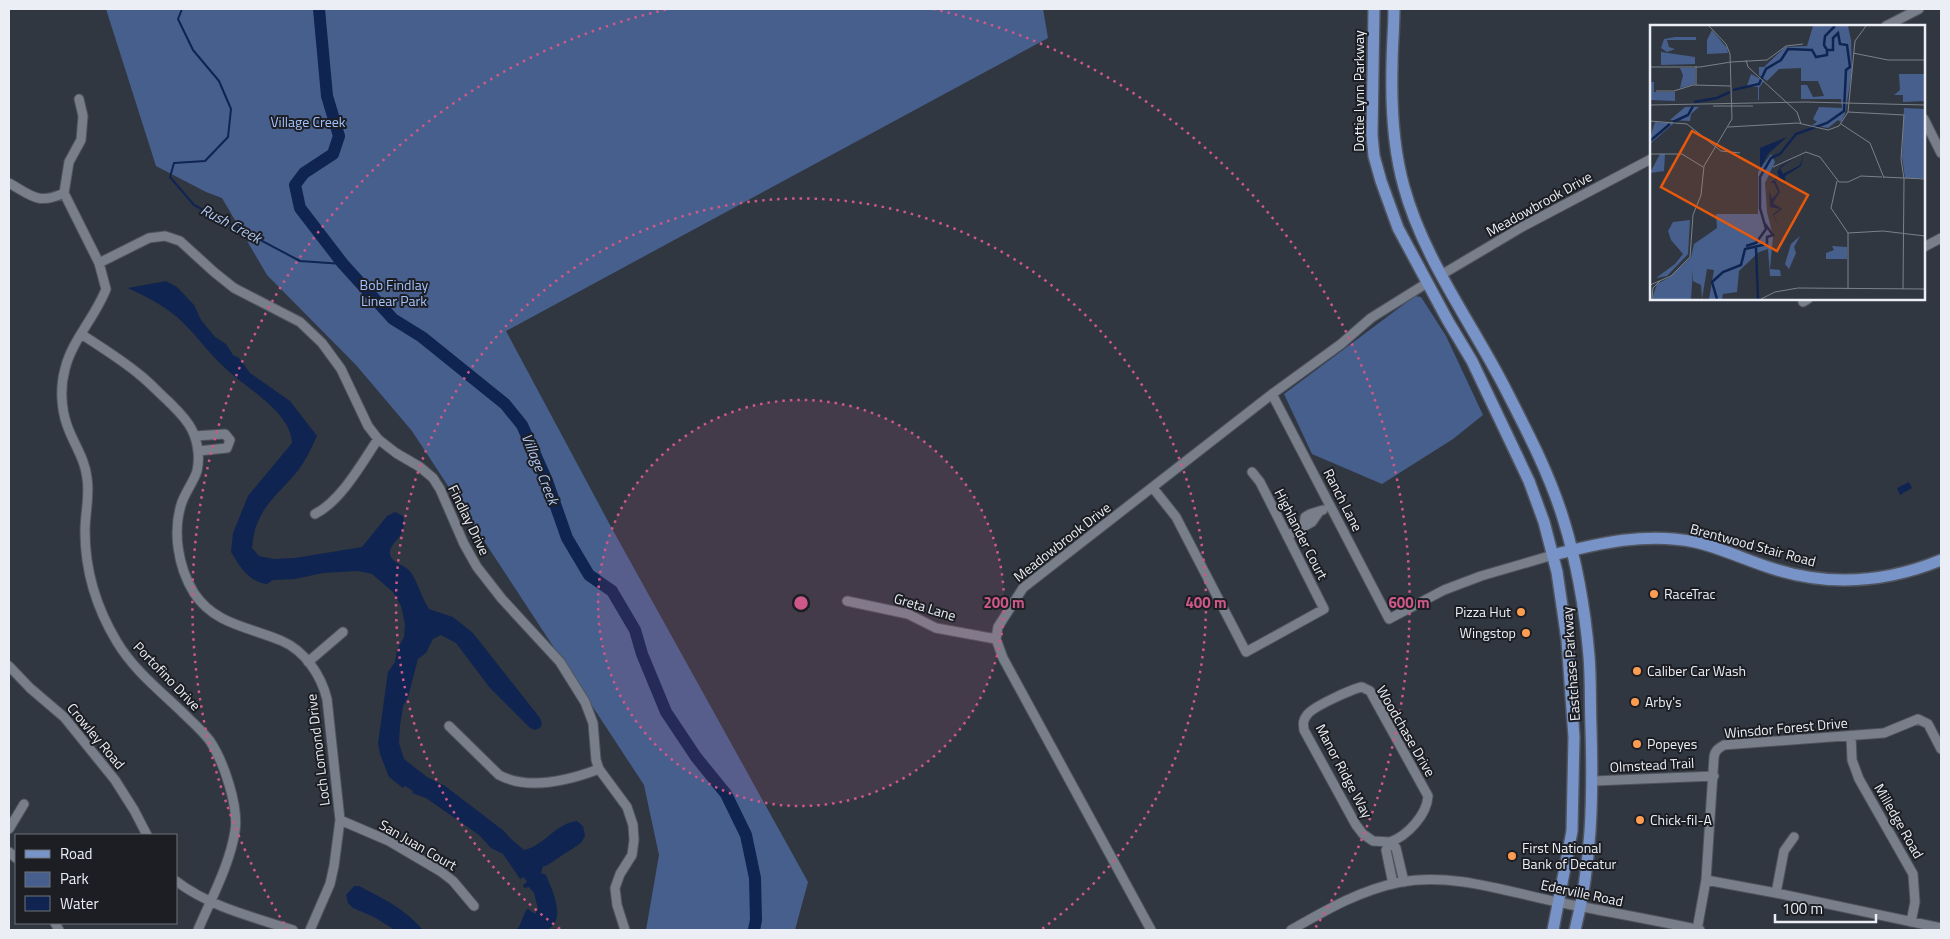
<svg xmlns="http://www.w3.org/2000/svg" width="1950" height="939" font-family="'Titillium Web',sans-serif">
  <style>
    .green { fill: #475f8d }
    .water { fill: #0f2450 }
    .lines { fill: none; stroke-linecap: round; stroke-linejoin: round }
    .stream { stroke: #0f2450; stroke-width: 2 }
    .river { stroke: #0f2450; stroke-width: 12 }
    .minor-casing { stroke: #50545d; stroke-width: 11 }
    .major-casing { stroke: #50545d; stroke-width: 14 }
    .minor { stroke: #787f8a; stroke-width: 9 }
    .major { stroke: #7793c8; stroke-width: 11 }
    .ring { fill: none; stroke: #ce5889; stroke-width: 2.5; stroke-dasharray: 2.5 5 }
    .poi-dot { fill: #fc9d52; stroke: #1c1e23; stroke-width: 2 }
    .labels { text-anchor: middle; stroke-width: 4; stroke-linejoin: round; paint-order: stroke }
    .street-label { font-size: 14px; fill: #ebeff5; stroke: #1c1e23 }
    .park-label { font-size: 14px; fill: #a2c2fe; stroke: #1c1e23 }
    .poi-label { font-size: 14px; fill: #ebeff5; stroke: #1c1e23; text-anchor: start }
    .water-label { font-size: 15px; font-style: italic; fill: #aec7f4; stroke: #1c1e23 }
    .inset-river { fill: none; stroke: #0f2450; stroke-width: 2.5 }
    .inset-road { fill: none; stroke: #7b8189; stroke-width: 1 }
    .view { fill: #e8590c; fill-opacity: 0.15; stroke: #e8590c; stroke-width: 2.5 }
    .inset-edge { fill: none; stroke: #ebeff5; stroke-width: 2.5 }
    .centre { fill: #ce5889; stroke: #1c1e23; stroke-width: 2.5 }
    .ring-label { font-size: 15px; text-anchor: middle; font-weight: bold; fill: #ce5889; stroke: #1c1e23; stroke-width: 4; stroke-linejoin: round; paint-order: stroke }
  </style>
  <rect width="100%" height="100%" fill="#313741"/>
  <path class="green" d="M106,9H1043L1048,38L506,331L610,525L808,882L795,930H646L659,855L644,785L412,431L356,365L267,275L222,198L206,192L156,166Z
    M1415,296L1421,297L1446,336L1483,415L1453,439L1382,484L1312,454L1284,394Z"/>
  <path class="water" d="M166,281L177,287L194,305L201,320L215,337L226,344L233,355L239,358L250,373L290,401L317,436C311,449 305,462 296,473C274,499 255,510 252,548L259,556L274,559L295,558L362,547L387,516L395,512L403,516C409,537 388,542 390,554C391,563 405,565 410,571C418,582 421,597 429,609L453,617L473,633L540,718L542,724L540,728L535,730L530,728L490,688L456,643L441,635L433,639L426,653L418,659L408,697L403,706L400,726L399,743L404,759L427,777L445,786L504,831L510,838L524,850C544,846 556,823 577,821L583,826L585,836L581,843L546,866H543L541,873L546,875C552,890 568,921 546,930H515L519,927L526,910L528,909L535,914L538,909L534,893L529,887L524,888L523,885L527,882L524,877L520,879L503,854L491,848L479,835L426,798L412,793L413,791L405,786L403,788L389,777L380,754L378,743L388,672L395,662L397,650L404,637L405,624L401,606L393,592L372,574L358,571L323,573L295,579L273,580L267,584C249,582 240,567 231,552L233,533L248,496L292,443C291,411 243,387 222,365C206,350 194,332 177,317C163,305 145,296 128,288Z
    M1909,482L1912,488L1900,495L1897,488Z
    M354,886H359C387,901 401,906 423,930H395L374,917L353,908L348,903L346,895Z"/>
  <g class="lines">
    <path class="stream" d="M182,9L178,19L193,50L219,81L231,109L228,137L205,161L174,163L170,177L194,205L300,261L343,264"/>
    <path class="river" d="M319,9L327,96L339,136L333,154L304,173L295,185L300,208L343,264L393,319L422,337L505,404L522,425L547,481L567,538L589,575L612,591L635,630L642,654L666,712L696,757L726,794L746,835L755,878L756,920L754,930"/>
    <g class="minor-casing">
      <path id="minor" d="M1886,26L1919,9
        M79,99L83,116L81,140L69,162L64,193L99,263L106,289C96,316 72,340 65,369C60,387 61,408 67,425C73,443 85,458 87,478C90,496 85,513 85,531C85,570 97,609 117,642C133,669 159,690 181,711C191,721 202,730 210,741C224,762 239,807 235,831C230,864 211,899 198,930
        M1924,119L1941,153
        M9,183C32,196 38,205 64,193
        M1924,247L1941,238
        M99,263L149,238L165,236L180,241L214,272L234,288L300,322L322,343L341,369L368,426L378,439L396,453L420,467L433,478L440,489L464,544L477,567L502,599L560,662L585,702L593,723L596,760L599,769L627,807L633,825L634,840L632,855L620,874L615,888L617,905L625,930
        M1441,275L1522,227L1651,159
        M1803,302L1808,299
        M81,334C101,347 122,360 140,375C150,383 159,393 168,401C177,410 187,419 192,430C198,442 200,458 197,471C194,481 186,491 182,502C172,531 178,567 194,593C215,625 250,627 282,641C305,651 321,675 327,699L340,820L334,866L330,884L310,930
        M1272,394L1389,619L1444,590L1481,576L1553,555
        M195,436L225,434L230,440L227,448L198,451
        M1153,488L1176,517L1246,652L1324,609L1260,482L1252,472
        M315,514C341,501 362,463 378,439
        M1304,527L1305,517L1310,514L1323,510
        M1287,536L1312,522L1319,512
        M847,601L908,614L936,628L996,639
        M308,662L343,632
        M9,666L30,688L64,717L115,780L134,810L147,835
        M449,726L499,775C529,791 570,780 599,769
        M1851,736L1852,760L1859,779L1913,874L1915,902L1911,922
        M1593,781L1714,776
        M340,820L389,841L440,871L453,881L474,906
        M9,829L24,804
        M1390,842C1407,836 1427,815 1428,796L1370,691L1362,687C1352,689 1312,707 1307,715C1303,720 1303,723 1304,730L1356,825L1363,834L1373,841L1390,842L1396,848L1404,882
        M1390,842L1386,850L1393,884
        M9,852L16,858
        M1706,880L1776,893L1941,928
        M176,881C210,907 253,917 293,930
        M1776,893L1784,851L1794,837
        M55,923L59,930
        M1151,930L1003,658L996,639L998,627L1023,588L1272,394L1341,344L1371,318L1427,283
        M1291,930C1326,910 1360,890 1401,882C1453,872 1511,893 1562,903C1608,912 1654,920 1700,930
        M1697,930L1706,880L1714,757C1715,750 1719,748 1724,745L1884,733L1918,719L1928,724L1941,749"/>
    </g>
    <g class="major-casing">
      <path id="major" d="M1374,9L1372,135L1374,156L1381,181L1398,228L1448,321L1472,361L1529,481L1544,522L1557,572L1567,640L1574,737L1572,831L1553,930
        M1394,9C1394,28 1392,47 1392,67C1391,107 1393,148 1404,187C1424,260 1472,323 1506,390C1527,431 1549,473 1563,518C1577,563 1585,609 1589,656C1591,680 1590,704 1591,728C1593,796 1592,864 1575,930
        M1553,555C1599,543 1647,532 1695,542C1721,548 1746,560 1771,568C1829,587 1885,583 1941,560"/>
    </g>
    <use href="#minor" class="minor"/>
    <use href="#major" class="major"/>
  </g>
  <circle cx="801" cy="603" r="203" fill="#ce5889" fill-opacity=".12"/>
  <g class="ring">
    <circle cx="801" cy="603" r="203"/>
    <path d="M560 929A405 405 0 1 1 1042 929"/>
    <path d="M288 930A608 608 0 0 1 669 9M933 9A608 608 0 0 1 1314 930"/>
  </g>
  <g class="poi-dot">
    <circle cx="1654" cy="594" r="5"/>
    <circle cx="1521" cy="612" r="5"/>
    <circle cx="1526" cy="633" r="5"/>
    <circle cx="1637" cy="671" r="5"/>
    <circle cx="1635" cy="702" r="5"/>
    <circle cx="1637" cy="744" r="5"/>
    <circle cx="1640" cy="820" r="5"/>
    <circle cx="1512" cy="856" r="5"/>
  </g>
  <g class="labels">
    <g class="street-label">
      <text transform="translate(1359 91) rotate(-90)" y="5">Dottie Lynn Parkway</text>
      <text transform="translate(1539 204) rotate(-29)" y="5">Meadowbrook Drive</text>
      <text transform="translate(1343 500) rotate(63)" y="5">Ranch Lane</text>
      <text transform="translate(469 520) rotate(64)" y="5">Findlay Drive</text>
      <text transform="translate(1301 534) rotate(63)" y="5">Highlander Court</text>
      <text transform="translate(1062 542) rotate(-38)" y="5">Meadowbrook Drive</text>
      <text transform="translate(1753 545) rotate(15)" y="5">Brentwood Stair Road</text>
      <text transform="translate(925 607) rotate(17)" y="5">Greta Lane</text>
      <text transform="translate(1571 664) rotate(-94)" y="5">Eastchase Parkway</text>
      <text transform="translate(167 676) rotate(46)" y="5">Portofino Drive</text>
      <text transform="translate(1786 728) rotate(-5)" y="5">Winsdor Forest Drive</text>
      <text transform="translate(1406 731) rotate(60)" y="5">Woodchase Drive</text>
      <text transform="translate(96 736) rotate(50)" y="5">Crowley Road</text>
      <text transform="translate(318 750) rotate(-97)" y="5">Loch Lomond Drive</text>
      <text transform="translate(1652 765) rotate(-3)" y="5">Olmstead Trail</text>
      <text transform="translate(1344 771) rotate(62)" y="5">Manor Ridge Way</text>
      <text transform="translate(1899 821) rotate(60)" y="5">Milledge Road</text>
      <text transform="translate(418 845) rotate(30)" y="5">San Juan Court</text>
      <text transform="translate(1582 893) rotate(12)" y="5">Ederville Road</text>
    </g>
    <g class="park-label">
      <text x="308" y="127">Village Creek</text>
      <text x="394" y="290">Bob Findlay<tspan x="394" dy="16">Linear Park</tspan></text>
    </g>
    <g class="poi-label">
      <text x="1664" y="599">RaceTrac</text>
      <text x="1511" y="617" text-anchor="end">Pizza Hut</text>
      <text x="1516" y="638" text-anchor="end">Wingstop</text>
      <text x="1647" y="676">Caliber Car Wash</text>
      <text x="1645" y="707">Arby's</text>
      <text x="1647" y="749">Popeyes</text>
      <text x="1650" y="825">Chick-fil-A</text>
      <text x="1522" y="853">First National<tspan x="1522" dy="16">Bank of Decatur</tspan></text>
    </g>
    <g class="water-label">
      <text transform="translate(231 224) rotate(28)" y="5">Rush Creek</text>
      <text transform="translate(540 469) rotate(68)" y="5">Village Creek</text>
    </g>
  </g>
  <g transform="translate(1650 25)">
    <rect width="275" height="275" fill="#313741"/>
    <path d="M163,1H198L201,15L202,46L195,89L191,97L188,95L178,103L162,100L167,97L163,94L169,82L192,83L191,74H151V60H157L163,72L174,71L168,56H151V43L129,44L117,56L109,50V42H114L135,22L157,21ZM62,5L77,23L78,28L57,29V15ZM25,12H46V15H17L19,22L25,24L17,27L11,23L14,14ZM11,27L45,32V39L11,40ZM30,43H45V59L30,63L33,50ZM101,49L114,56L109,63V75L136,76L84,74L108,75V62L97,61ZM249,49H275V76L253,77V70H244L250,65ZM0,57H4V67H25V76L0,75ZM35,82H49L41,89L40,96L20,95ZM254,83L275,84V153H255L252,132ZM5,97L24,98L0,119V113ZM10,129H15L14,146L0,148ZM121,129L125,137L115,158L117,187L123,211L120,244L130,245L131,251H120L118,224L109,227L89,246L87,267L73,269L72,274H59L64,245L57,244L52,274L51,260L43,256V244L41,274H2L7,259L20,252L41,232L44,219L67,203L66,189H108V147ZM40,195L38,229L17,251L6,253L25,239L33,229L21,215L18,206L23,197ZM150,211L144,222L146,228L139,244L135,239L141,219ZM182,221L197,222V234H176V228L184,225Z" fill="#475f8d"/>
    <path d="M137,112L118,129L110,144V123ZM154,128L151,141L135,151L136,161L131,154L125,155L130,167L123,178L132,184L124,190L129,204L123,189L130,184L120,182L119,165L122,174L128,167L124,158H120L129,151L127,147L131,141L145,133L130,143L133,149L150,140Z" fill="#0f2450"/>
    <path class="inset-river" d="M83,65L109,59L116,44L131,35L138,24L162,25L166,32L177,30V25M44,77L67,73L80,67M23,97L38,90L43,81M0,116L20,99M96,221L106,218L116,204L110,183V152L121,133L130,129L146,109L177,98L194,86L196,45L200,42L197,20L190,19L188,8L183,13V25H177L174,20L175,11L185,1M106,223L108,274M67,274L62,257L73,247L91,240L95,224L117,219V212L123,210L115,199"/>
    <path class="inset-road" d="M203,28L238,35H275M96,35L98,42L147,87L151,99M81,37L117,35L136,21L153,19M46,41V60M0,42H50L81,37M6,66H24L43,60L81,61M0,80L156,77L275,80M63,81H103M198,87L254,90L251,134L254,154L253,264M0,96L37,99L71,126L90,128M191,99L220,118L234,153M78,102L148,98L178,105L189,101L198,87L205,16L216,1M0,129H32L53,142M123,142L156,127L170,132L189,157H198L211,151L232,152M233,152L275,154M187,156L181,183L198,208V264M198,208L233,206L275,211M0,260L21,251L40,232L43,190L51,170L54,141L82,94L80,29L76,19L59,1M2,274L3,263L10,256M111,274L125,267L148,263L275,264"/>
    <path class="view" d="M42,106L158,170L127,226L11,162Z"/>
    <rect width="275" height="275" class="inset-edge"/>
  </g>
  <circle cx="801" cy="603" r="8" class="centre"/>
  <g class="ring-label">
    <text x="1004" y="608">200 m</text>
    <text x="1206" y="608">400 m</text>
    <text x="1409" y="608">600 m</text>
  </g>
  <rect width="1950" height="939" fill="none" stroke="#ebeff5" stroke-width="20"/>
  <rect x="15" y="834" width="162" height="90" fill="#1c1e23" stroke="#6f7277"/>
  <rect x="25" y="850" width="25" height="8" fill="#7793c8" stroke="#6f7277"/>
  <text x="60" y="859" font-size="15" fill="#ebeff5">Road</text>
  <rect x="25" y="872" width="25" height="15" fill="#475f8d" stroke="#6f7277"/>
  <text x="60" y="884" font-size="15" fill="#ebeff5">Park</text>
  <rect x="25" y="896" width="25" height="15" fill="#0f2450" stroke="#6f7277"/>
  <text x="60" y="909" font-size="15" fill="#ebeff5">Water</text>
  <path d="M1775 914v8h101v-8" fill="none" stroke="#ebeff5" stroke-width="2.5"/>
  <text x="1782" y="914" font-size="15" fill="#ebeff5" stroke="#1c1e23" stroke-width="4" paint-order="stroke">100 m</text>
</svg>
